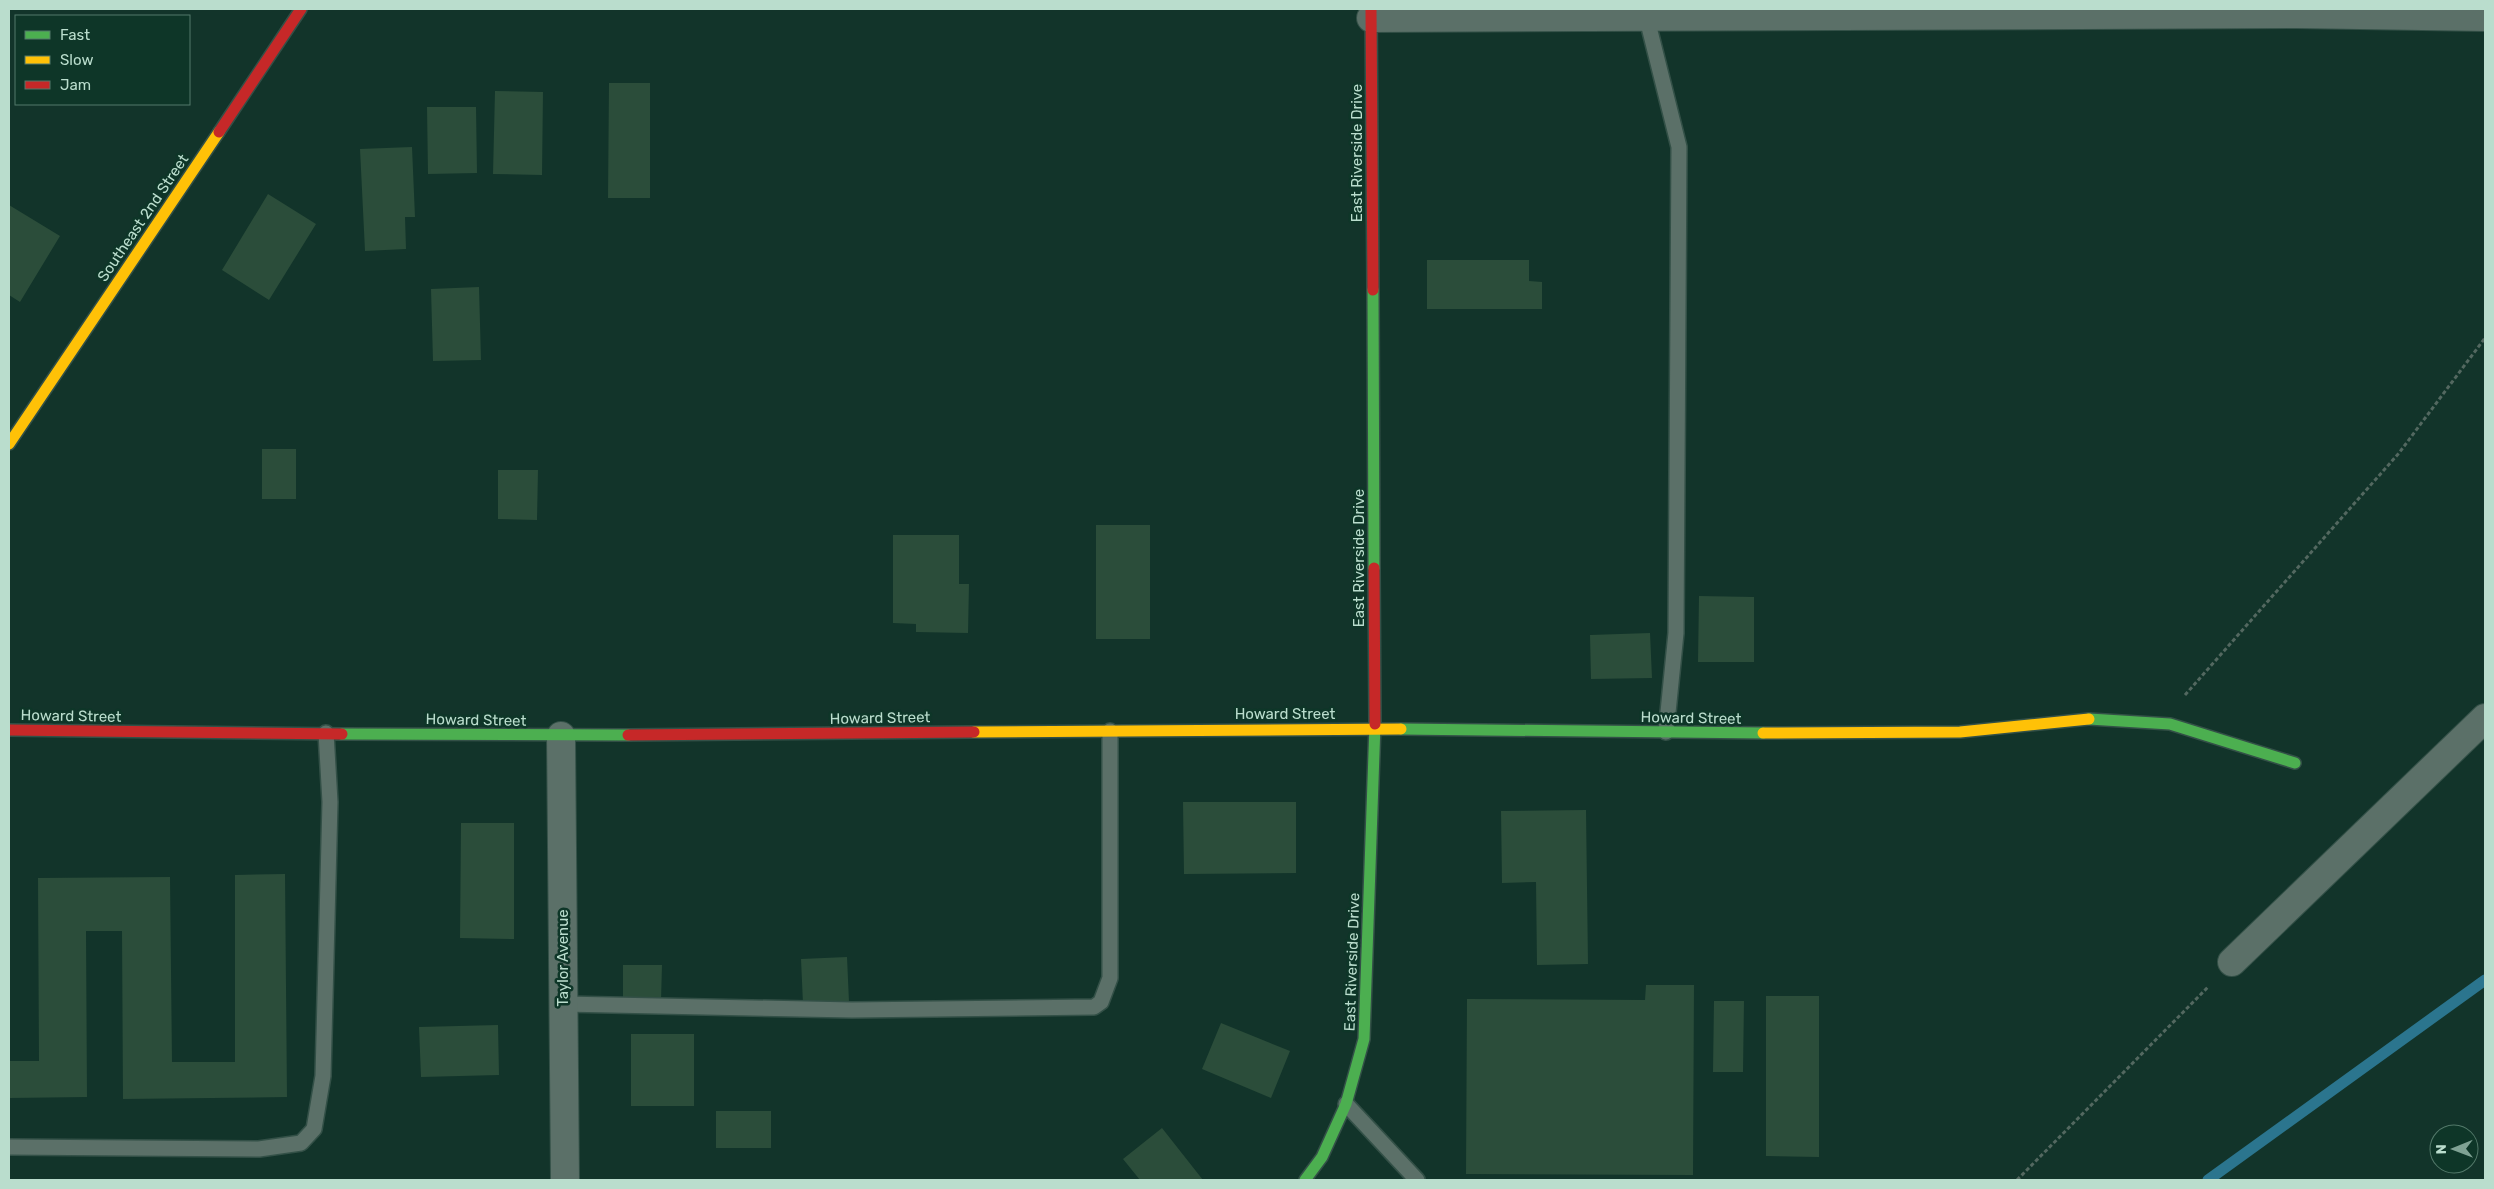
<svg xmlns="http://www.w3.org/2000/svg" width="2494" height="1189" font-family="Rubik,sans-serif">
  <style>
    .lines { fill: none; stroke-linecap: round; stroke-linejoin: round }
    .stream { stroke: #2b758e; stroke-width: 11 }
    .building { fill: #2b4d3a }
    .lane-casing { stroke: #335047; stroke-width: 18 }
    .street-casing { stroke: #335047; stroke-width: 30 }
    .fast-casing { stroke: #335047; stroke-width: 14 }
    .slow-casing { stroke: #335047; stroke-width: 14 }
    .jam-casing { stroke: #335047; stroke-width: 14 }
    .path { stroke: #536860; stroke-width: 3; stroke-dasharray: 4 2.5; stroke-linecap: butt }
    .lane { stroke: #5b7068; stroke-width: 15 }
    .street { stroke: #5b7068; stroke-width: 28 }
    .fast { stroke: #4caf50; stroke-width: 11 }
    .slow { stroke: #ffc107; stroke-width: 11 }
    .jam { stroke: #c62828; stroke-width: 11 }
    .labels { text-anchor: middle; stroke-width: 5; stroke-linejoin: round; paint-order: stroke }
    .street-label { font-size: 15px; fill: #baddcd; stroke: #0e3628 }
  </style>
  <rect width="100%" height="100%" fill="#12342a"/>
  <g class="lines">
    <path class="stream" d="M2208,1180L2485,980"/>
  </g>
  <path class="building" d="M609,83H650V198H608Z
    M495,91L543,92L542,175L493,174Z
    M427,107H476L477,173L428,174Z
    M412,147L415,217H405L406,249L365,251L360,149Z
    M268,194L316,224L269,300L222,270Z
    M9,205L60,236L20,302L9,295Z
    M1427,260H1529V281L1542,282V309H1427Z
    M479,287L481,360L433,361L431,289Z
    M262,449H296V499H262Z
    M498,470H538L537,520L498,519Z
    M1096,525H1150V639H1096Z
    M893,535H959V584H969L968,633L916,632V624L893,623Z
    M1699,596L1754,597V662H1698Z
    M1650,633L1652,678L1591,679L1590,635Z
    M1183,802H1296V873L1184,874Z
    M1586,810L1588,964L1537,965L1536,882L1502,883L1501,811Z
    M461,823H514V939L460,938Z
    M285,874L287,1097L123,1099L122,931H86L87,1097L9,1098V1061H39L38,878L170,877L172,1062H235V875Z
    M847,957L849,1002L803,1004L801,959Z
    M623,965H662L661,1001L623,1000Z
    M1646,985H1694L1693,1175L1466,1174L1467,999L1645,1000Z
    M1766,996H1819V1157L1766,1156Z
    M1714,1001H1744L1743,1072H1713Z
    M1221,1023L1290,1051L1271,1098L1202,1069Z
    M498,1025L499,1075L421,1077L419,1027Z
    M631,1034H694V1106H631Z
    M716,1111H771V1148H716Z
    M1162,1128L1203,1180H1140L1123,1159Z"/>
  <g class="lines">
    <g class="lane-casing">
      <path id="lane" d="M1647,19L1679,147L1676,633L1666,732
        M564,1004L852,1010L1094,1007L1101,1002L1110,978V731
        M1346,1104L1417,1180
        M9,1147L259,1149L301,1143L314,1129L323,1076L330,802L326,733"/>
    </g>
    <g class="street-casing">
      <path id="street" d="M1371,18L2296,14L2485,17
        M561,736L565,1180
        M2232,962L2485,718"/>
    </g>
    <g class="fast-casing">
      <path id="fast" d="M1373,290L1374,568
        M2089,719L2170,724L2295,763
        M1401,729L1763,733
        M342,734L628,735
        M1305,1180L1322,1157L1346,1104L1364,1039L1375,724"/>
    </g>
    <g class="slow-casing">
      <path id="slow" d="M9,444L219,132
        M974,732L1401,729
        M1763,733L1960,732L2089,719"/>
    </g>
    <g class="jam-casing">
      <path id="jam" d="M1371,9L1373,290
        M219,132L301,9
        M1374,568L1375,724
        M9,730L342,734
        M628,735L974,732"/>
    </g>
    <path class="path" d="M2185,695L2399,453L2485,338
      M2017,1180L2209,986"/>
    <use href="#lane" class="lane"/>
    <use href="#street" class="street"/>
    <use href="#fast" class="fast"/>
    <use href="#slow" class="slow"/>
    <use href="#jam" class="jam"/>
  </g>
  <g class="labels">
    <g class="street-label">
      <text transform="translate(1357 153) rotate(-90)" y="5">East Riverside Drive</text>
      <text transform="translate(143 218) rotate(-56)" y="5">Southeast 2nd Street</text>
      <text transform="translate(1359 558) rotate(-90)" y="5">East Riverside Drive</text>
      <text x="1285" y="719">Howard Street</text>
      <text transform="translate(71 716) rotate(1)" y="5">Howard Street</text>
      <text transform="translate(880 718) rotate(-1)" y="5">Howard Street</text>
      <text transform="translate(1691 718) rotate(1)" y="5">Howard Street</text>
      <text transform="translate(476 720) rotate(1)" y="5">Howard Street</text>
      <text transform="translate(563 958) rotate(-90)" y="5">Taylor Avenue</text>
      <text transform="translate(1352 962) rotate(-88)" y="5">East Riverside Drive</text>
    </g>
  </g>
  <rect width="2494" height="1189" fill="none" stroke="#baddcd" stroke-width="20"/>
  <rect x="15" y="15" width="175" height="90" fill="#0e3628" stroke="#53796a"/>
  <rect x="25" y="31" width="25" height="8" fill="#4caf50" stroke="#53796a"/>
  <text x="60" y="40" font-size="15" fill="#baddcd">Fast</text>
  <rect x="25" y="56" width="25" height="8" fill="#ffc107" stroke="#53796a"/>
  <text x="60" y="65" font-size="15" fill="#baddcd">Slow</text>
  <rect x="25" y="81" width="25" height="8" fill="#c62828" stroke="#53796a"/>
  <text x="60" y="90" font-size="15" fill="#baddcd">Jam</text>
  <g transform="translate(2454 1149) rotate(269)"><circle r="24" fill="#0e3628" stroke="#53796a"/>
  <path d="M0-4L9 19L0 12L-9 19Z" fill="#7fa294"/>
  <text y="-8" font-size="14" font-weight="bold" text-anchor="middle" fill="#baddcd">N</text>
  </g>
</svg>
